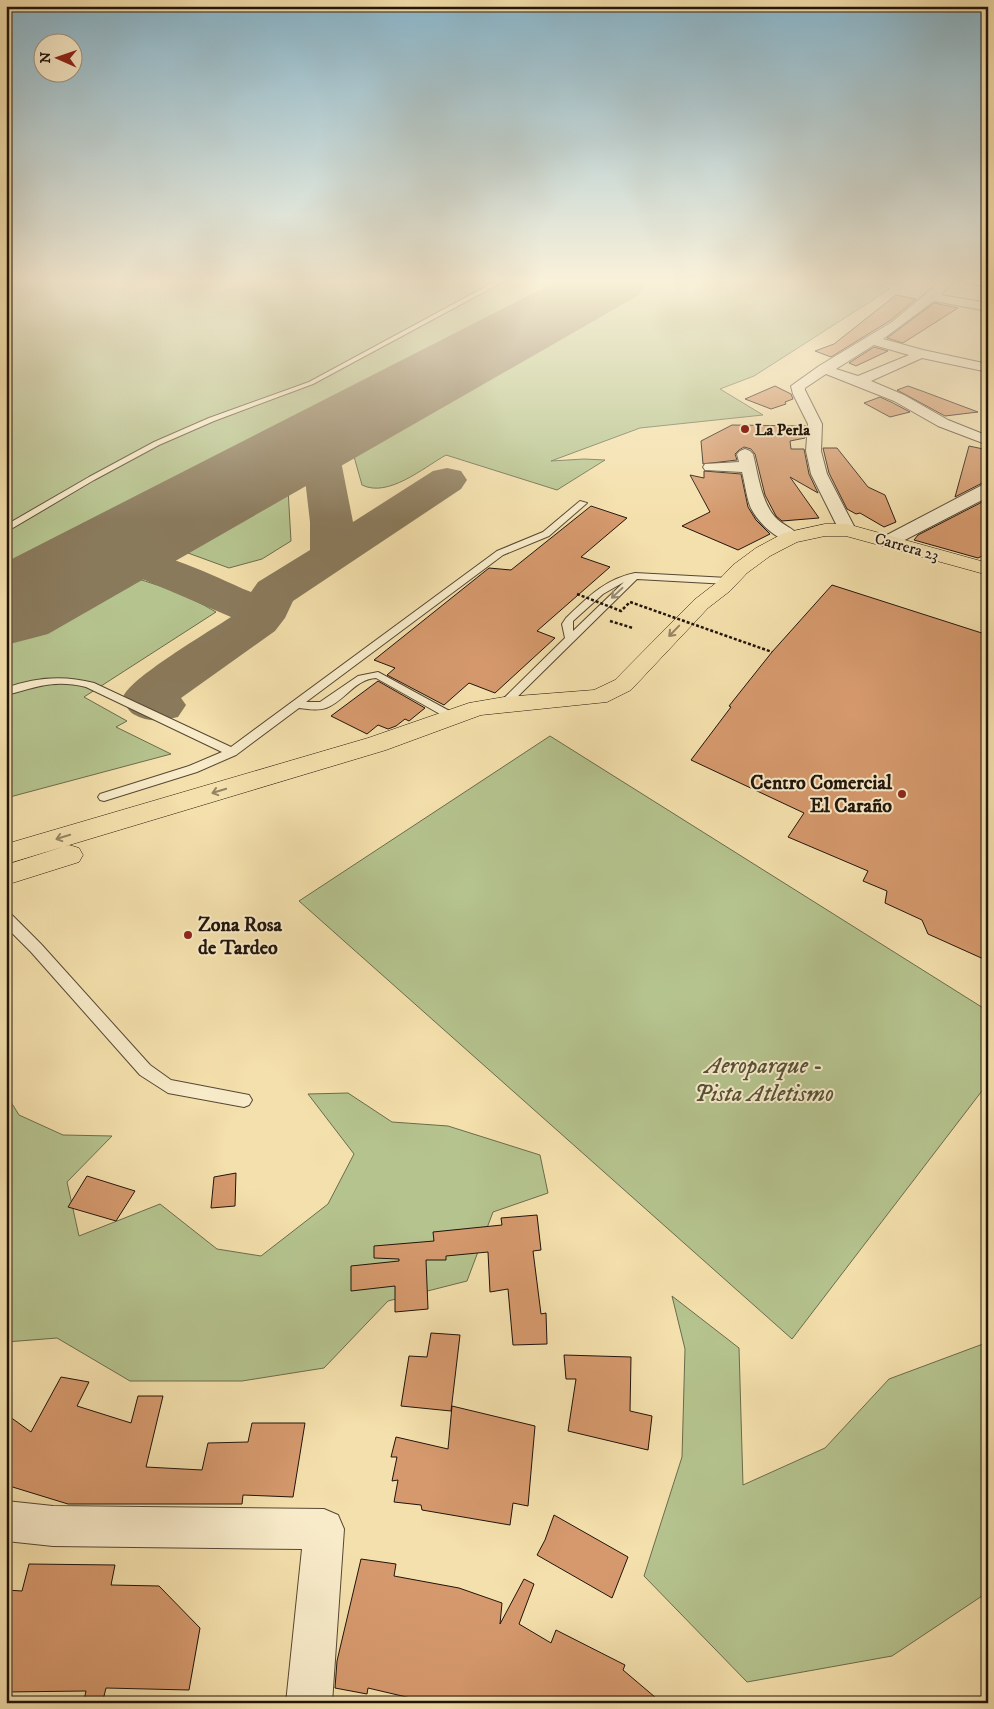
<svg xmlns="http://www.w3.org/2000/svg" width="994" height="1709" font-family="'IM FELL DW Pica',serif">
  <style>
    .green { fill: #b5c38e; stroke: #6b6c4c }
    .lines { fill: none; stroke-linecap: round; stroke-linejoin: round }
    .taxiway { fill: #8a7a5c; fill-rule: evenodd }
    .runway { fill: #8a7a5c; fill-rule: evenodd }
    .building { fill: #d5996d; stroke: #21140b }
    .service-casing { stroke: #564733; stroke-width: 2 }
    .minor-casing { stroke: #564733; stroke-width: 2 }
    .primary-casing { stroke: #21140b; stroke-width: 1 }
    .path { stroke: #21140b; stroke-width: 2.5; stroke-dasharray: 3 2; stroke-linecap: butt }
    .service { fill: #f8ebc9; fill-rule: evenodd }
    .minor { fill: #f8ebc9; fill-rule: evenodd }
    .primary { fill: #f4e0ac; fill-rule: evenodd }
    .path-bridge { stroke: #21140b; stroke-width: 2.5; stroke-dasharray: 3 2; stroke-linecap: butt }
    .oneway { stroke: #978a74 }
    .oneway2 { stroke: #958464 }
    .poi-dot { fill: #8f2418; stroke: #f8ebc9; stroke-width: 2 }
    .labels { text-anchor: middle; stroke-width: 4; stroke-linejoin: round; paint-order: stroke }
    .far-poi-label { font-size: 16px; font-weight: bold; fill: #21140b; stroke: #f8ebc9; text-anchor: start }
    .far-street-label { font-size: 16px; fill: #21140b; stroke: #f8ebc9 }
    .poi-label { font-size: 20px; font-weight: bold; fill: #21140b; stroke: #f8ebc9; text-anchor: end }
    .near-park-label { font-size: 24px; font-style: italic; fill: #555139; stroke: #f8ebc9 }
  </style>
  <rect width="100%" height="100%" fill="#f4e0ac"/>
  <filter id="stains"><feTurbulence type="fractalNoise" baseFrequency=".004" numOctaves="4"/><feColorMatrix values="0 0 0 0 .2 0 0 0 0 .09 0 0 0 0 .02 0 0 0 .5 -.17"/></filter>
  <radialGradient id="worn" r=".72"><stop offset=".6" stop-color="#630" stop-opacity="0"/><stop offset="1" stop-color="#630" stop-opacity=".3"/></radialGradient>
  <path class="green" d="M6,280H294L292,283L298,280H576L6,579Z
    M643,280H905L899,284L885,283L881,286L890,289L754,376L720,389L763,415L640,428L551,461L584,459L605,460L557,490L446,455C423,468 388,498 362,485L351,446Z
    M288,489L291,541L262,559L229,568L188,553L185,547Z
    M121,574C154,583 186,594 216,612L84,697L127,721L116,727L171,754L6,798V638Z
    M550,736L988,1011V1083L792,1339L299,901Z
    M348,1093L392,1122L448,1126L540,1155L548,1193L493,1212L467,1281L388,1301L324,1368L242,1381H130L57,1338L6,1342V1094L19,1115L63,1135L112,1136L67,1182L79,1236L160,1204L217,1249L261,1256L328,1204L354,1154L308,1094Z
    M672,1296L739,1348L743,1485L825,1448L889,1379L983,1344L988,1336V1592L892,1656L747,1682L644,1576L682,1457L685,1349Z"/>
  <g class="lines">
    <path class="taxiway" d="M335,420L348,423L354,431L340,446L339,451L353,522L433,471L447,468L461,471L467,480L461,489L293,601L285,618L275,631L181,698L186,705L178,717C162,721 149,723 133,714C129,711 123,703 123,698C126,680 212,630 231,617L140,578H111L76,586L60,582L53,572L60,562C77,558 95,551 112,550C162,548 206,573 251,592L258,582L310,550V522L305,479L283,478L260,484L246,480L240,472C251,456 282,453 301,454C301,434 318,424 335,420Z"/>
    <path class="runway" d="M559,280H649L639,295L48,634L6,645V562Z"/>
  </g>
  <path class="building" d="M896,295L916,299L891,320L831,357L815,351L834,344Z
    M934,303L958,308L903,343L887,338Z
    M874,347L888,351L856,366L849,363Z
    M775,386L791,394L793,399L785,402L786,404L771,409L745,399Z
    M908,386L922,391L978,412L945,416L897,390Z
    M880,397L893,403L910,412L890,417L864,403Z
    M732,425L806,426L805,438L790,441L791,449H804L809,474L818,493L790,477L819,518L782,521L776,516L765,495L755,454L751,449L744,447L739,450L735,454L737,460L703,464L701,441Z
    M969,446L988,450V480L955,497Z
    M823,448H837L868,487L885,495L896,522L884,527L860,513L856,514L847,509L829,473Z
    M704,471L741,474L748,507L756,520L770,534L738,550L682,526L710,512L690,475L704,478Z
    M988,499V553L978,558L914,540L918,535Z
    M591,506L627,518L581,557L610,567L537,631L555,638L495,693L469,683L444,705L387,675L395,668L374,660L489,568L511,570Z
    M832,585L988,635V961L928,934L922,920L885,903L887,891L863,881L868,871L788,837L804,813L691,760L731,707L729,706L772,652Z
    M378,681L425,708L409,721L405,719L396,726L388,729L378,725L367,734L331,716Z
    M236,1173L235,1206L211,1208L214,1177Z
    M87,1176L135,1191L116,1221L68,1207Z
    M537,1215L541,1250L533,1251L541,1314L546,1313L547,1344L513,1345L508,1289L490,1292L488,1252L446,1256V1260H426L428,1309L395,1312V1286L351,1291V1266L399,1261V1259L374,1258V1246L434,1241L433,1232L502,1225L501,1218Z
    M431,1333L460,1335L451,1411L401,1406L409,1356L427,1357Z
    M564,1355L631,1357L630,1411L652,1416L648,1450L568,1431L576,1379H566Z
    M61,1377L89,1382L77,1406L131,1423L138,1396H163L146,1467L202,1470L208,1443L248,1442L252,1423H305L293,1497L243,1495L242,1504H68L6,1485V1414L31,1432Z
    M452,1406L535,1426L528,1506L513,1503L510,1525L422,1510L421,1505L394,1502L398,1480L392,1481L397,1457H391L396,1437L448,1449Z
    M554,1515L628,1557L612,1598L537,1555L545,1540Z
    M361,1559L396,1564L394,1576L459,1588L502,1603L500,1624L524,1579L534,1584L519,1624L551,1643L556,1630L625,1665L623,1670L662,1703H432L368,1688L367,1694L335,1688L337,1661Z
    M29,1564L115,1565L111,1585L159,1586L200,1628L189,1690L106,1688L103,1700H84L86,1691L6,1692V1590L22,1591Z"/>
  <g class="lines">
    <g class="service-casing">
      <path id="service" d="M498,280H506L313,384L214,421L159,445L94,480L6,532V525L89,477L154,442L209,418L309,382Z
        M580,501L587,503L549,536L503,555L306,702H320L358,676L378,672L455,714L456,716L455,718H447L376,678C355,679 345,701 326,708C317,711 308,709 299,708L236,755L197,772L104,801L100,800L98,797L100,794L189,766L222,752L86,687C54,679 37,687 6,695V688C35,677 64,675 94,683L231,747L497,551L543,532Z
        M635,573L728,578L733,581L728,584L637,579L508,706H500L499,704L500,702L565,638L562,624L566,618C587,598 605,579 635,573ZM624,582L573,631V621L603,594Z
        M6,913L11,914L41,944L150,1065L171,1080L249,1095L252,1100L249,1105L244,1107L168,1093L140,1075L31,952L6,927Z"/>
    </g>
    <g class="minor-casing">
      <path id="minor" d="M942,280H954L941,295L988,303V311L934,301L883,339L923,350L988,364V372L922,358L871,381L904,395L948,420L988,436V445L938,426L894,401L826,374L805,388V390L822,424L821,451L827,474L856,530L853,534L847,535L841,534L811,474L806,451L808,424L793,394L791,386L819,366L892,322ZM874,345L909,355L858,376L836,369Z
        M961,280L988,281V287L962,282Z
        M745,449L750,451L753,454C758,474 761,501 775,517C782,525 794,528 800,537L797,541C780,545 756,521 750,506C746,495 745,483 742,472L705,470L703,467L705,464L739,462L737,454L740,451Z
        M988,482V497L895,545L889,546L883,545L880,541L883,537Z
        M6,1501L53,1506L324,1509L338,1515L344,1529L332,1703H286L302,1549L53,1546L6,1541Z"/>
    </g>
    <g class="primary-casing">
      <path id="primary" d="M825,524H847L988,563V575L846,536H825L797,542L770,556L747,573L730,591L708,608L631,690L607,702L481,715L386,750L6,864V844L368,738L469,703L504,697L594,690L615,680L694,600L716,583L733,565L756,548L784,533Z
        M69,845L79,848L83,855L79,862L6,885V865Z"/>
    </g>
    <path class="path" d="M610,621L633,628"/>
    <use href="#service" class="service"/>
    <use href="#minor" class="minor"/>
    <use href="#primary" class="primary"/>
    <path class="path-bridge" d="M577,594L621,611L630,602L772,652"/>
  </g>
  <defs><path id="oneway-shaft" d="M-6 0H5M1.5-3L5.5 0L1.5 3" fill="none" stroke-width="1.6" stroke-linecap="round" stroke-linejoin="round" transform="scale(1.25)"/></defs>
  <use class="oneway" href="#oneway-shaft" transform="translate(617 593) rotate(137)"/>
  <g class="oneway2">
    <use href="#oneway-shaft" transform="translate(674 631) rotate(134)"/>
    <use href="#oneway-shaft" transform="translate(219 791) rotate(163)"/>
    <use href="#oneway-shaft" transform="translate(63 837) rotate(163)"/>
  </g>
  <linearGradient id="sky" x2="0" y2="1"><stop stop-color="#89b8cf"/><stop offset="0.54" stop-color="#faf1da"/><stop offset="1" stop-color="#faf1da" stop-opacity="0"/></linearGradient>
  <rect width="994" height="520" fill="url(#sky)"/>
  <g class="poi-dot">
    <circle cx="745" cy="429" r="5"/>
    <circle cx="902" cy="794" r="5"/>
    <circle cx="188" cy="935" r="5"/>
  </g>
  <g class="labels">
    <g class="far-poi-label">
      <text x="755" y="435">La Perla</text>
    </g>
    <g class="far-street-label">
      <text transform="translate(907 546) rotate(16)" y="6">Carrera 23</text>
    </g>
    <g class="poi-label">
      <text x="892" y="789">Centro Comercial<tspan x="892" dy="23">El Caraño</tspan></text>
      <text x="198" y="931" text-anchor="start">Zona Rosa<tspan x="198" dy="23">de Tardeo</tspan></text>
    </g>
    <g class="near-park-label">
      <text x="764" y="1073">Aeroparque -<tspan x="764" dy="28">Pista Atletismo</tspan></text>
    </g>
  </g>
  <rect width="994" height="1709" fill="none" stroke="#f4e0ac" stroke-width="25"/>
  <rect x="8" y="8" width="979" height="1694" fill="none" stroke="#21140b" stroke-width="2.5"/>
  <rect x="12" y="12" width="969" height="1684" fill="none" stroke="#21140b"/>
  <g transform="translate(58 58) rotate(272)"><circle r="24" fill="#f8ebc9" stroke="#a2957d"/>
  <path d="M0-4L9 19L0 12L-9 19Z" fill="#8f2418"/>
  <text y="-8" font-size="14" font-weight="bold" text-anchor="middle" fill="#21140b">N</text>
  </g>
  <rect width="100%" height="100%" filter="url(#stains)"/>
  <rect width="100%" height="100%" fill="url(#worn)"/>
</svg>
